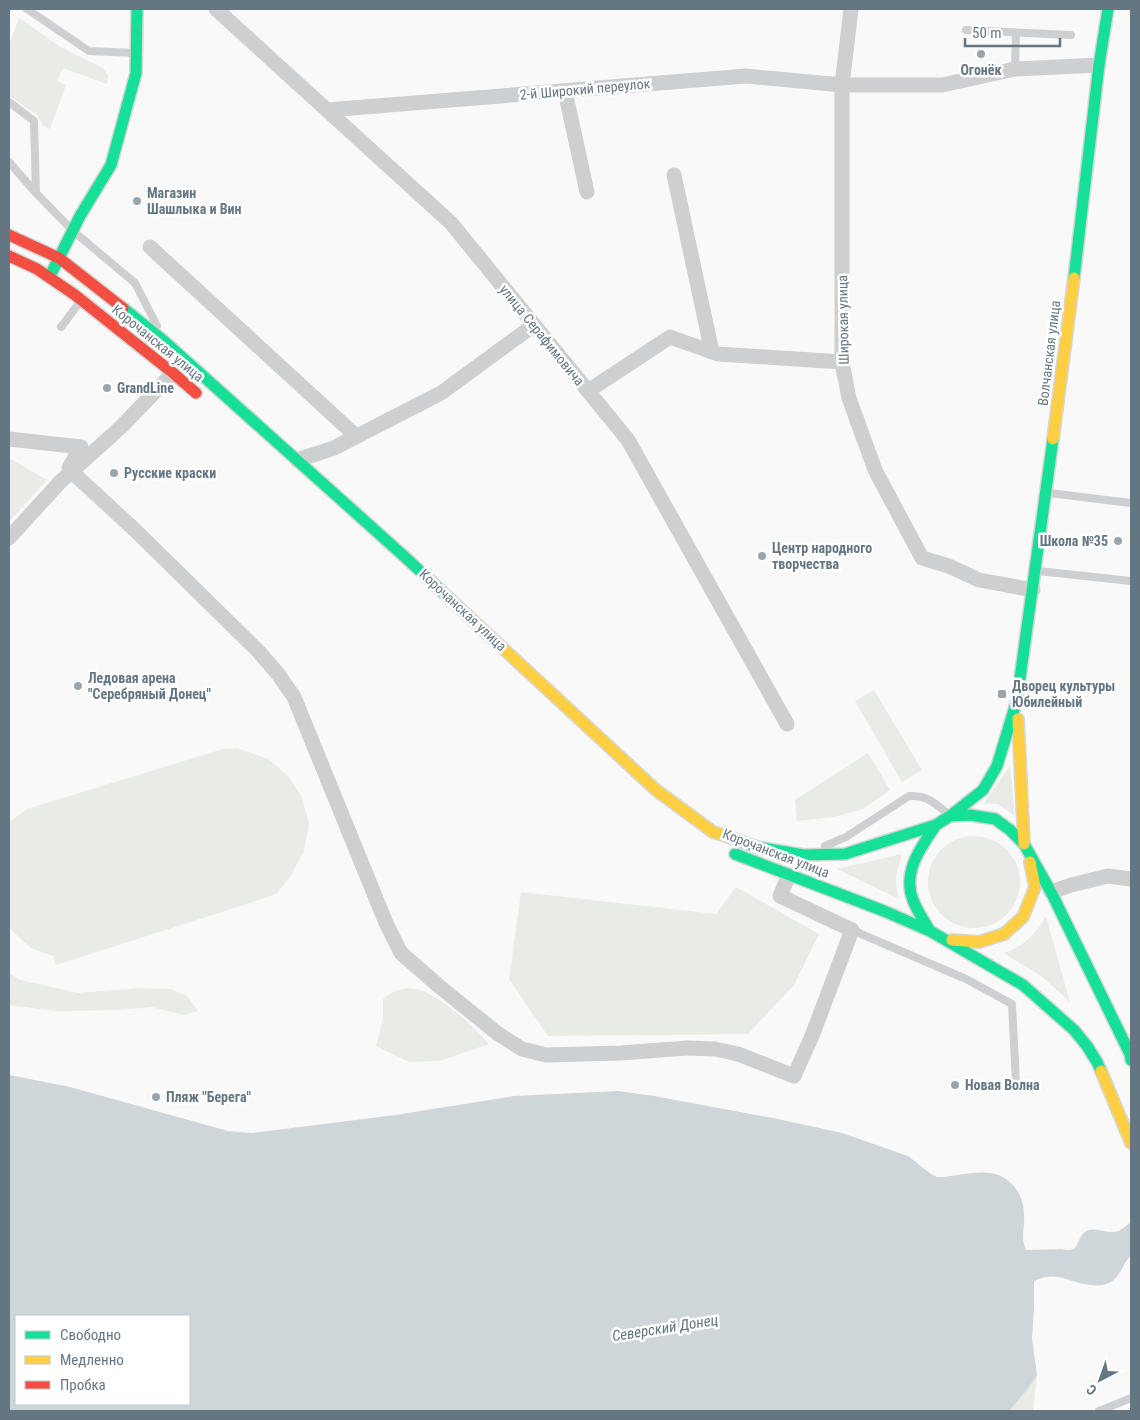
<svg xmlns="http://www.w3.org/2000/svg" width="1140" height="1420" font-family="'Roboto Condensed',sans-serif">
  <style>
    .green { fill: #e8ebe6 }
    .water { fill: #ced6d9; fill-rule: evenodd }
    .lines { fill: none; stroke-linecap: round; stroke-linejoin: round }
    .fast-casing { stroke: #d5d6d7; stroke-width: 14 }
    .slow-casing { stroke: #d5d6d7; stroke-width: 14 }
    .jam-casing { stroke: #d5d6d7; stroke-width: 14 }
    .lane { stroke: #cecfd0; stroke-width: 8 }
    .street { stroke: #cecfd0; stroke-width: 15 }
    .fast { stroke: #16e098; stroke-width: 11 }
    .slow { stroke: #ffcf43; stroke-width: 11 }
    .jam { stroke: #f24e42; stroke-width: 11 }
    .poi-dot { fill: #99a4ac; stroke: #fff; stroke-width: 2 }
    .labels { text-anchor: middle; stroke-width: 5; stroke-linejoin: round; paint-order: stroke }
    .poi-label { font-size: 14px; font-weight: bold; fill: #657683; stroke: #fff; text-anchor: start }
    .street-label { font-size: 14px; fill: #657683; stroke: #fff }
    .water-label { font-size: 15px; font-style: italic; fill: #60757c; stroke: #fff }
  </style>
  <rect width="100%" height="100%" fill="#f9f9f9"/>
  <path class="green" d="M19,18L62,48L103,68L108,76L107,84L63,68L57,81L66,85L50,129L43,126L37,115L9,96V45Z
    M9,458L47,480L9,522Z
    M874,690L922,770L902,782L855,701Z
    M237,748L268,759L289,777L301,796L309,823L304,851L290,877L277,893L265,898L56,965L53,956L31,948L9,928V825L11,821L27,809L223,749Z
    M868,753L890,790L863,809L834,817L797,821L795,800Z
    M1010,766L1015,816L998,804H983Z
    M928 882a46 46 0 1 1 92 0a46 46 0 1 1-92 0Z
    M902,854C896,873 894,879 899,899L837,869Z
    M736,887L819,934L794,985L748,1034L548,1036L509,979L521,892L716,914Z
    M1046,917L1070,1002L1040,975L1003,953C1025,946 1034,935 1046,917Z
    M9,973L20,980L79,993L139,988L171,989L187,996L198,1011L183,1015L152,1007L119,1010L56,1011L9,1005Z
    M406,988C412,989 420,989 425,992C449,1003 472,1025 489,1044L440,1061L409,1062L376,1046L383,1018V999L393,992Z
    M1037,1375L1033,1411H1009L1027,1390Z"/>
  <path class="water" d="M9,1075L70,1087L228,1131L252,1133L395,1115L514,1096L618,1091L654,1096L778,1119L842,1133L908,1156L931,1174L937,1177H944C956,1175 978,1171 991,1173C1012,1177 1024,1195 1024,1215C1025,1230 1020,1235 1026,1250L1060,1249L1067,1250L1074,1249C1079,1244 1079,1236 1085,1232C1094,1226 1104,1233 1113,1232C1120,1232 1126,1226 1131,1222C1131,1231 1133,1246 1131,1253C1130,1257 1127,1260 1125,1263C1117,1280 1109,1288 1090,1285C1066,1282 1059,1270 1034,1281V1308L1032,1338L1037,1375L1027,1390L1009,1411H9ZM16,1316H189V1404H16Z"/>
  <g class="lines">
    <g class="fast-casing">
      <path id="fast" d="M52,272L80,216L111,165L136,73L137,9
        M1074,278L1099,65L1108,9
        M123,308L164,341L406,558L467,615
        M950,816L970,815L995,819L1010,830L1024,844L1051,892L1130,1054L1131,1060
        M732,838L757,847L804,855L845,854L936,825L950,816L983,790L997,766L1017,700L1053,439
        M735,854L884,911L930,931L1023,985L1074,1030L1087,1046L1097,1062L1101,1071
        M930,931C924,921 917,911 913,900C902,872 921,847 936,825"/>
    </g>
    <g class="slow-casing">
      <path id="slow" d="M1053,439L1074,278
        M467,615L656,790L713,832L732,838
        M1018,719L1024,844
        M952,940L979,942L1004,934L1023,917L1035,887L1030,862
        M1101,1071L1131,1143"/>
    </g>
    <g class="jam-casing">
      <path id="jam" d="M9,235L59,258L123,308
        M9,256L37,269L75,295L173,373L196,393"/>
    </g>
    <path class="lane" d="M27,9L89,51L135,53
      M966,30L1071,35
      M1015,69L1016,33
      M9,102L34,121L36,193L72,230L135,283L157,326
      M9,162L36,193
      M61,327L80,302
      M1049,493L1131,503
      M1038,571L1131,581
      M825,846L846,837L909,796C927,795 934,803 947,813
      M852,930L966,979L1012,1004L1016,1083
      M1099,1411L1131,1398"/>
    <path class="street" d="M216,9L451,223L628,440L787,724
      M851,9L842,85V362L849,398L875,470L922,558L949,566L979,580L1033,590
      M565,91L587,192
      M327,110L746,76L842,85H942L1015,69L1099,65
      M674,175L712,352
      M150,247L356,436
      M588,391L670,337L718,354L842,362
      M9,439L81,447L69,468
      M297,460L334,448L441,393L534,325
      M72,472L136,531L259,652L278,674L294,697L386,923L401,953L440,987L497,1033L522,1049L546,1055L621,1053L687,1048L715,1049L738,1054L794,1076L812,1036L852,930L780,896L789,875
      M9,538L60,482L121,427L178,368
      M1051,892L1071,885L1108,876L1131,879"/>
    <use href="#fast" class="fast"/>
    <use href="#slow" class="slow"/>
    <use href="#jam" class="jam"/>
  </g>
  <g class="poi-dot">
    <circle cx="981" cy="54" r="5"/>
    <circle cx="137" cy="201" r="5"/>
    <circle cx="107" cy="388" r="5"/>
    <circle cx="114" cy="473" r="5"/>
    <circle cx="1118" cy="541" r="5"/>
    <circle cx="762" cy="556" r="5"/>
    <circle cx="78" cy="686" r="5"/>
    <rect x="997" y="689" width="10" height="10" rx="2.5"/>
    <circle cx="955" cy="1085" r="5"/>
    <circle cx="156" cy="1097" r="5"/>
  </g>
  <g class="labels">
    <g class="poi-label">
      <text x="981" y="75" text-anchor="middle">Огонёк</text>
      <text x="147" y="198">Магазин<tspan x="147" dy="16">Шашлыка и Вин</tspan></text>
      <text x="117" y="393">GrandLine</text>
      <text x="124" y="478">Русские краски</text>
      <text x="1108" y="546" text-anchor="end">Школа №35</text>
      <text x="772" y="553">Центр народного<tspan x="772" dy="16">творчества</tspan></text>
      <text x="88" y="683">Ледовая арена<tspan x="88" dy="16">"Серебряный Донец"</tspan></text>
      <text x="1012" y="691">Дворец культуры<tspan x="1012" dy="16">Юбилейный</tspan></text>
      <text x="965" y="1090">Новая Волна</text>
      <text x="166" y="1102">Пляж "Берега"</text>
    </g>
    <g class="street-label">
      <text transform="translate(585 89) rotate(-5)" y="5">2-й Широкий переулок</text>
      <text transform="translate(843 320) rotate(-91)" y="5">Широкая улица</text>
      <text transform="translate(542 335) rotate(51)" y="5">улица Серафимовича</text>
      <text transform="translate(158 343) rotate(39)" y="5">Корочанская улица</text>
      <text transform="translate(1049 353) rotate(-83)" y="5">Волчанская улица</text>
      <text transform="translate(463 610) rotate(43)" y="5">Корочанская улица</text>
      <text transform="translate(776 853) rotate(21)" y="5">Корочанская улица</text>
    </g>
    <g class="water-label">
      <text transform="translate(665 1328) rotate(-9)" y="5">Северский Донец</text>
    </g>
  </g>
  <rect width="1140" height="1420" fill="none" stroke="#657683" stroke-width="20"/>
  <rect x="15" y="1315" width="175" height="90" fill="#ffffff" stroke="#c1c8cd"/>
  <rect x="25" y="1331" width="25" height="8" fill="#16e098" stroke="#c1c8cd"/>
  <text x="60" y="1340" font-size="15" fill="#657683">Свободно</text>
  <rect x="25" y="1356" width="25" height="8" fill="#ffcf43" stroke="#c1c8cd"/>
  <text x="60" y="1365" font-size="15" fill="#657683">Медленно</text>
  <rect x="25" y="1381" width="25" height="8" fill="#f24e42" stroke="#c1c8cd"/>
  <text x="60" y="1390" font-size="15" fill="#657683">Пробка</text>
  <g transform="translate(1100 1380) rotate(221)" stroke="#ffffff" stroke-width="4" paint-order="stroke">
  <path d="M0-4L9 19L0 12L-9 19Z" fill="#657683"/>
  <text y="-8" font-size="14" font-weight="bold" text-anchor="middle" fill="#657683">С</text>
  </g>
  <path d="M965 38v8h95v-8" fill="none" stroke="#657683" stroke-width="2.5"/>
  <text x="972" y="38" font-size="15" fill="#657683" stroke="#ffffff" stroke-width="4" paint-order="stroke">50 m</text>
</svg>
